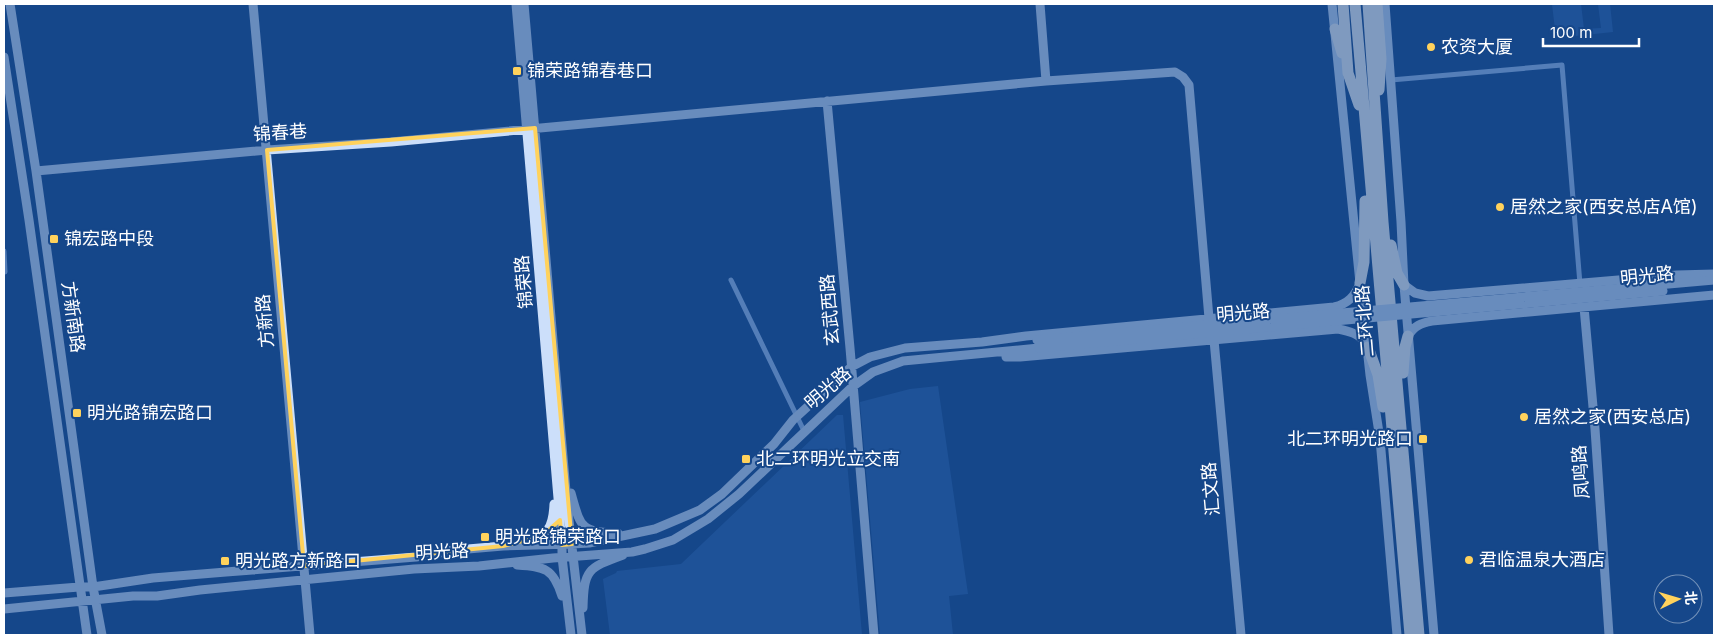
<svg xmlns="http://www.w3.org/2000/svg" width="1718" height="639" font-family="Inter,'Noto Sans SC',sans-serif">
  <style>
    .green { fill: #2861a9 }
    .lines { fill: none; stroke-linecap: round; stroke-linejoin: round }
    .street { stroke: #9fc2ef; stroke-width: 5 }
    .secondary { stroke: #ccdffa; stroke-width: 9 }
    .highway { stroke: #fff; stroke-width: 11 }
    .secondary-bridge { stroke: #ccdffa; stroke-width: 9 }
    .marked { fill: none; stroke: #ffd25c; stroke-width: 4; stroke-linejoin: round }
    .poi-dot { fill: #ffd25c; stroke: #16478a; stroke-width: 2 }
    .labels { text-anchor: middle; stroke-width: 4; stroke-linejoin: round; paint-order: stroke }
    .poi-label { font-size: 18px; fill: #fff; stroke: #16478a; text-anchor: start }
    .street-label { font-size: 18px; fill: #fff; stroke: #16478a }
  </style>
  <rect width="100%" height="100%" fill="#16478a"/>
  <path class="green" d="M1552,4H1581L1584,29L1601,28L1598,4H1610L1613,32L1556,38Z
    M938,386L968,594L949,596L953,635H880L860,402L910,389Z
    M837,415H843L862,635H610L603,579L616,573L617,571L681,564Z"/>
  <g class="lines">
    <path class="street" d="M1391,80L1562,65L1580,284
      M4,251L5,272H4
      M731,280L804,431"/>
    <path class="secondary" d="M10,4L36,171L93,587L102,635
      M253,4L310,635
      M516,4L562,545V557L571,635
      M524,4L567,503L582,635
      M1332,4L1360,283L1370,375L1380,439L1397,635
      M1385,4L1401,222L1404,285L1434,635
      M4,57L29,220L87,635
      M1046,81L1175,72L1183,77L1189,85L1209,318
      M827,101L850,348L874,635
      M36,171L267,150L391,142L1046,81L1040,4
      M1404,285L1415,293L1428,296L1677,275L1714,274
      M1584,307L1595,429L1609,635
      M1408,336C1414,326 1421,323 1432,321L1714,295
      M1214,340L1241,635
      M1006,357H1020L1338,329C1349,331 1360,334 1366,344
      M571,493C581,528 580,532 618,533
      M524,541C548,536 553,528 554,504
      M517,565C545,567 553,568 562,596
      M4,593L79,587H93L153,578L226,572L416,557L456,550L503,546L572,544L589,543L655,529L700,510L722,494L774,444L793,420L851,367L870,357L905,348L982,342L1026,336L1334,307C1348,304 1355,296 1360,283
      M583,608C584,569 588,568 623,555
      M4,609L133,596H157L200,590L414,569L479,566L553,558L632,552L645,549L673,540L708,519L739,494L852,387L873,372L903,361L1039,348"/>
    <path class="highway" d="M1343,4L1348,73L1359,105
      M1355,4L1410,635
      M1368,4L1383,222L1419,635
      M1377,4L1381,59L1379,90
      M1335,29L1342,53
      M1391,245L1397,273L1404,285
      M1360,283L1364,262L1365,201
      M1368,347L1378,375L1383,407
      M1403,373L1405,347L1408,336"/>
    <path class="secondary-bridge" d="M1037,340L1714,280
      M1039,348L1663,291"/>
  </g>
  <path d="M0 0H1718V639H0ZM535,128L572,544L562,545L560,520L542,536L503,546L304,566L267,150Z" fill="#16478a" fill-opacity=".55" fill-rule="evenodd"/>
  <path class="marked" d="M535,128L572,544L562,545L560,520L542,536L503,546L304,566L267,150Z"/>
  <g class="poi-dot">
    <circle cx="1431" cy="47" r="5"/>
    <rect x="512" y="66" width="10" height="10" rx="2.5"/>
    <circle cx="1500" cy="207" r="5"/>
    <rect x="49" y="234" width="10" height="10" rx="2.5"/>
    <rect x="72" y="408" width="10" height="10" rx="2.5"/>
    <circle cx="1524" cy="417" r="5"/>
    <rect x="1418" y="434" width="10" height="10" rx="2.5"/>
    <rect x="741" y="454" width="10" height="10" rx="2.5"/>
    <rect x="480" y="532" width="10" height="10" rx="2.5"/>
    <circle cx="1469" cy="560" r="5"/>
    <rect x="220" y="556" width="10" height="10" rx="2.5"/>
  </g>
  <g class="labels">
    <g class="poi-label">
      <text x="1441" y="53">农资大厦</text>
      <text x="527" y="77">锦荣路锦春巷口</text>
      <text x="1510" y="213">居然之家(西安总店A馆)</text>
      <text x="64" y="245">锦宏路中段</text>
      <text x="87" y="419">明光路锦宏路口</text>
      <text x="1534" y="423">居然之家(西安总店)</text>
      <text x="1413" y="445" text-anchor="end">北二环明光路口</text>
      <text x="756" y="465">北二环明光立交南</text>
      <text x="495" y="543">明光路锦荣路口</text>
      <text x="1479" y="566">君临温泉大酒店</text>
      <text x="235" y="567">明光路方新路口</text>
    </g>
    <g class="street-label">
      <text transform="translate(280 133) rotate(-4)" y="6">锦春巷</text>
      <text transform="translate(1647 276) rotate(-6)" y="6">明光路</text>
      <text transform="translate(524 282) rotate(-95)" y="6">锦荣路</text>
      <text transform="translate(830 310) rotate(-95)" y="6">玄武西路</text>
      <text transform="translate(1243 313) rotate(-5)" y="6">明光路</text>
      <text transform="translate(73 317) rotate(82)" y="6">方新南路</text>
      <text transform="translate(265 321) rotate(-95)" y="6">方新路</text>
      <text transform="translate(1365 321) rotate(-95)" y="6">二环北路</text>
      <text transform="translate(828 388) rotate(-41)" y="6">明光路</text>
      <text transform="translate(1581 472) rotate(-94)" y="6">凤鸣路</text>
      <text transform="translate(1211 489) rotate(-95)" y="6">汇文路</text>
      <text transform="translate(442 552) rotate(-3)" y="6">明光路</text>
    </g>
  </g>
  <rect width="1718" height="639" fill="none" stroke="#ffffff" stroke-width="10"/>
  <g transform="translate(1678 599) rotate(85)"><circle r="24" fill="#16478a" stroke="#7391b9"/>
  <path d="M0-4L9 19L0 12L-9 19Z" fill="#ffd25c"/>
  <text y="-8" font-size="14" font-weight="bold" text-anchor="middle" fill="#ffffff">北</text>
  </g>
  <path d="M1543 38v8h96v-8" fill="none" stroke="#ffffff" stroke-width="2.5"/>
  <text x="1550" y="38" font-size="15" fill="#ffffff" stroke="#16478a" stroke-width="4" paint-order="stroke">100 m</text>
</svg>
